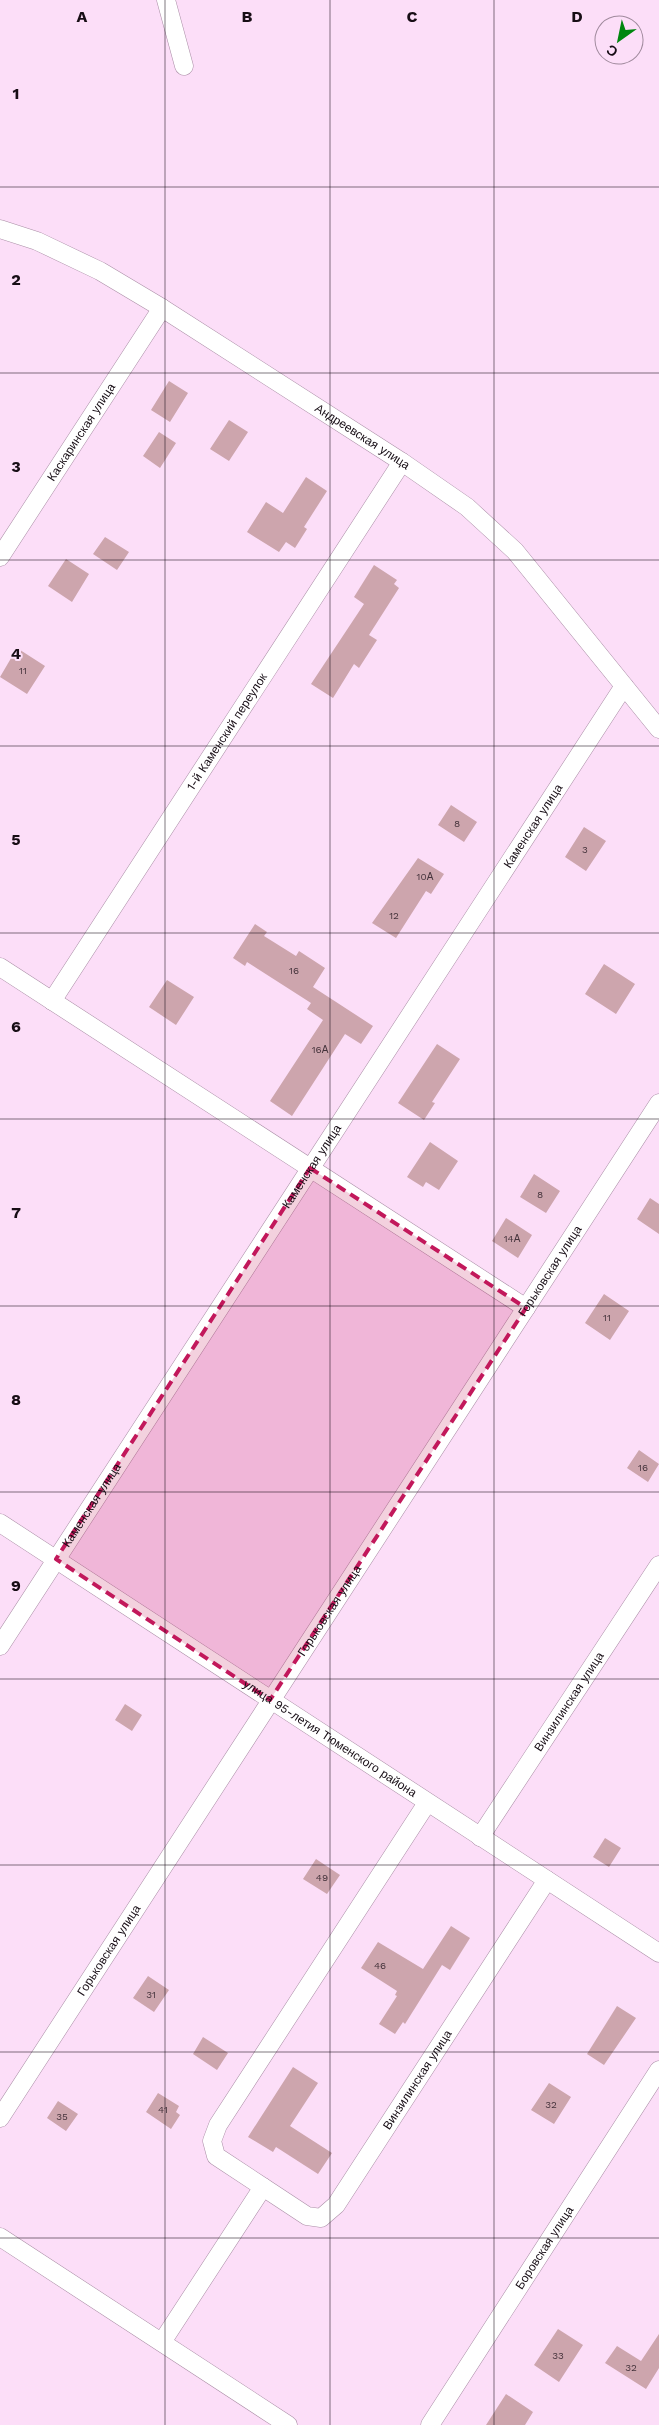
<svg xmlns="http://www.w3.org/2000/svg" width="659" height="2425" font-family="'Work Sans',sans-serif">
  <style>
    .building { fill: #cda5ad }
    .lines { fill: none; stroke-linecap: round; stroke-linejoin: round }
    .street-casing { stroke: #aa8ea6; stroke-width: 19 }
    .street { stroke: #fff; stroke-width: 18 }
    .marked { fill: #c2185b; fill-opacity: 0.2; stroke: #c2185b; stroke-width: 4; stroke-dasharray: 10 6; stroke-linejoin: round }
    .grid { fill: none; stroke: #170d15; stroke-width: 1; stroke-opacity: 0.55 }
    .labels { text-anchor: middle; stroke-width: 4; stroke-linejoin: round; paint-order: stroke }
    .number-label { font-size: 10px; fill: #44333b }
    .street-label { font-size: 12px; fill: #170d15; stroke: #fcdef8 }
    .grid-label { font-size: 16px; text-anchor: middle; font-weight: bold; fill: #170d15; stroke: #fcdef8; stroke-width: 4; stroke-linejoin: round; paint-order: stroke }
  </style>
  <rect width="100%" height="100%" fill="#fcdef8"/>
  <path class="building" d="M169,381L188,393L170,422L151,410Z
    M229,420L248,432L229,461L210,449Z
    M159,432L176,443L160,468L143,456Z
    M306,477L327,491L304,527L307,529L295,548L286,542L279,552L247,532L266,502L283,513Z
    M105,537L129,552L117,570L93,554Z
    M66,559L89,574L72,602L48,586Z
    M374,565L397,580L394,584L399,588L369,635L377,640L359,668L354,664L333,698L311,684L364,604L354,597Z
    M17,648L45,666L27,694L0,677Z
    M451,805L477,822L464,842L438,825Z
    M584,827L606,841L586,871L565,857Z
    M418,858L444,874L431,894L426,891L396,938L372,923Z
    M255,924L267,932L264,936L296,956L299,951L325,968L313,987L373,1026L361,1044L345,1034L292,1116L270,1101L323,1020L307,1009L311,1003L247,962L245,966L233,958Z
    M604,964L635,984L616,1014L585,994Z
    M167,980L194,997L176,1025L149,1007Z
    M437,1044L460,1059L432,1102L435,1103L424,1120L398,1103Z
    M430,1142L458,1161L439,1190L426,1182L423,1187L407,1177Z
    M534,1174L560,1191L546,1213L520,1197Z
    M650,1198L659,1204V1234L637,1219Z
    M506,1218L532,1235L518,1258L492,1241Z
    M604,1294L629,1311L610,1340L585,1323Z
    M639,1450L659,1464L648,1482L627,1468Z
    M125,1704L142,1715L132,1731L115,1720Z
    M605,1838L621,1848L609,1867L593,1857Z
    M316,1859L340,1875L327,1894L303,1879Z
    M451,1926L470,1938L450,1970L442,1965L405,2024L403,2022L395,2034L379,2024L397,1996L395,1995L397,1991L361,1968L378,1942L423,1969Z
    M148,1976L169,1990L154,2012L133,1998Z
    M617,2006L636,2018L604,2065L587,2054Z
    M203,2037L228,2053L217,2070L193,2054Z
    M293,2067L318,2083L290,2126L332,2153L318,2174L276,2147L273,2152L248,2137Z
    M549,2083L571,2097L554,2124L531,2110Z
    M158,2093L179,2106L176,2112L180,2115L171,2129L146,2112Z
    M58,2101L78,2114L66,2131L47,2118Z
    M558,2329L583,2345L559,2382L534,2365Z
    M659,2334V2368L646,2389L605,2363L617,2346L641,2361Z
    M506,2394L533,2412L525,2425H486Z"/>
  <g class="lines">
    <g class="street-casing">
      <g id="street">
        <path d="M166,0L184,66"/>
        <path id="s1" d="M0,229L37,241L100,271L162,308L402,462L467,507L515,551L659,729"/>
        <path id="s2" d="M0,557L162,308"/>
        <path d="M0,967L526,1308"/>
        <path id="s3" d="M52,1001L402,462"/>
        <path id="s4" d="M0,1523L659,1953"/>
        <path id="s5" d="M0,1646L624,686"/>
        <path id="s6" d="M480,1837L659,1565"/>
        <path id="s7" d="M0,2118L659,1103"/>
        <path id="s8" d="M263,2187L307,2216L321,2218L336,2205L547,1880"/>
        <path d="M0,2237L288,2425"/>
        <path d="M162,2342L263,2187L216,2156L212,2141L218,2125L427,1803"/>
        <path id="s9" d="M430,2425L659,2070"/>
      </g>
    </g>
    <use href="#street" class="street"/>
  </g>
  <path class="marked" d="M310,1168L526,1308L270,1700L56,1559Z"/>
  <path class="grid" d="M165,0V2425M330,0V2425M494,0V2425M0,187H659M0,373H659M0,560H659M0,746H659M0,933H659M0,1119H659M0,1306H659M0,1492H659M0,1679H659M0,1865H659M0,2052H659M0,2238H659"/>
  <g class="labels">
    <g class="number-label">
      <text x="23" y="674">11</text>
      <text x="457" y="827">8</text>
      <text x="585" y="853">3</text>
      <text x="425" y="880">10А</text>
      <text x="394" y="919">12</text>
      <text x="294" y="974">16</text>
      <text x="320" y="1053">16А</text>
      <text x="540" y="1198">8</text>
      <text x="512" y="1242">14А</text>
      <text x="607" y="1321">11</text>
      <text x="643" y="1471">16</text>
      <text x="322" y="1881">49</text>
      <text x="380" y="1969">46</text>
      <text x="151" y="1998">31</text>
      <text x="551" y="2108">32</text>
      <text x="163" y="2113">41</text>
      <text x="62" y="2120">35</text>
      <text x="558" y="2359">33</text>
      <text x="631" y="2371">32</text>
    </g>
    <g class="street-label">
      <text dy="4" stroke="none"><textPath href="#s2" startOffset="149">Каскаринская улица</textPath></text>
      <text dy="4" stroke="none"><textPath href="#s1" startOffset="419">Андреевская улица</textPath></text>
      <text dy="4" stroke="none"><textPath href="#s3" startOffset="321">1-й Каменский переулок</textPath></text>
      <text dy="4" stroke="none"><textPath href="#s5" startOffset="978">Каменская улица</textPath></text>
      <text dy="4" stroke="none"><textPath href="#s5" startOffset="572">Каменская улица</textPath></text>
      <text dy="4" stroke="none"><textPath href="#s7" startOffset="1010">Горьковская улица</textPath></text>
      <text dy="4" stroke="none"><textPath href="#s5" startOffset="168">Каменская улица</textPath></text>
      <text dy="4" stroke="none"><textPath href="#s7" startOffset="605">Горьковская улица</textPath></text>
      <text dy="4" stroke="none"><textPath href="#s6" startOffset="162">Винзилинская улица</textPath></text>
      <text dy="4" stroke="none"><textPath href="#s4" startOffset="394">улица 95-летия Тюменского района</textPath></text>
      <text dy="4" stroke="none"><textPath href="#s7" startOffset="200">Горьковская улица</textPath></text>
      <text dy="4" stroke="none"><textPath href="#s8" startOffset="236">Винзилинская улица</textPath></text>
      <text dy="4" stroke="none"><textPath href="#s9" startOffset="211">Боровская улица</textPath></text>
    </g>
  </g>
  <g class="grid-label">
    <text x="82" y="22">A</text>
    <text x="247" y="22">B</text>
    <text x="412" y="22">C</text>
    <text x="577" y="22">D</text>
    <text x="16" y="99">1</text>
    <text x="16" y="285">2</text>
    <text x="16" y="472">3</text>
    <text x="16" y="659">4</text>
    <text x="16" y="845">5</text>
    <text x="16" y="1032">6</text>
    <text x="16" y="1218">7</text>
    <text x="16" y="1405">8</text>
    <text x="16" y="1591">9</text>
  </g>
  <g transform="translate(619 40) rotate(213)"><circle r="24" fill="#fcdef8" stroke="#a08a9d"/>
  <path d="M0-4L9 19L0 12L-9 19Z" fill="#00870f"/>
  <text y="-8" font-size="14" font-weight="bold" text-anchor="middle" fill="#170d15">С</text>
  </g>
</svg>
